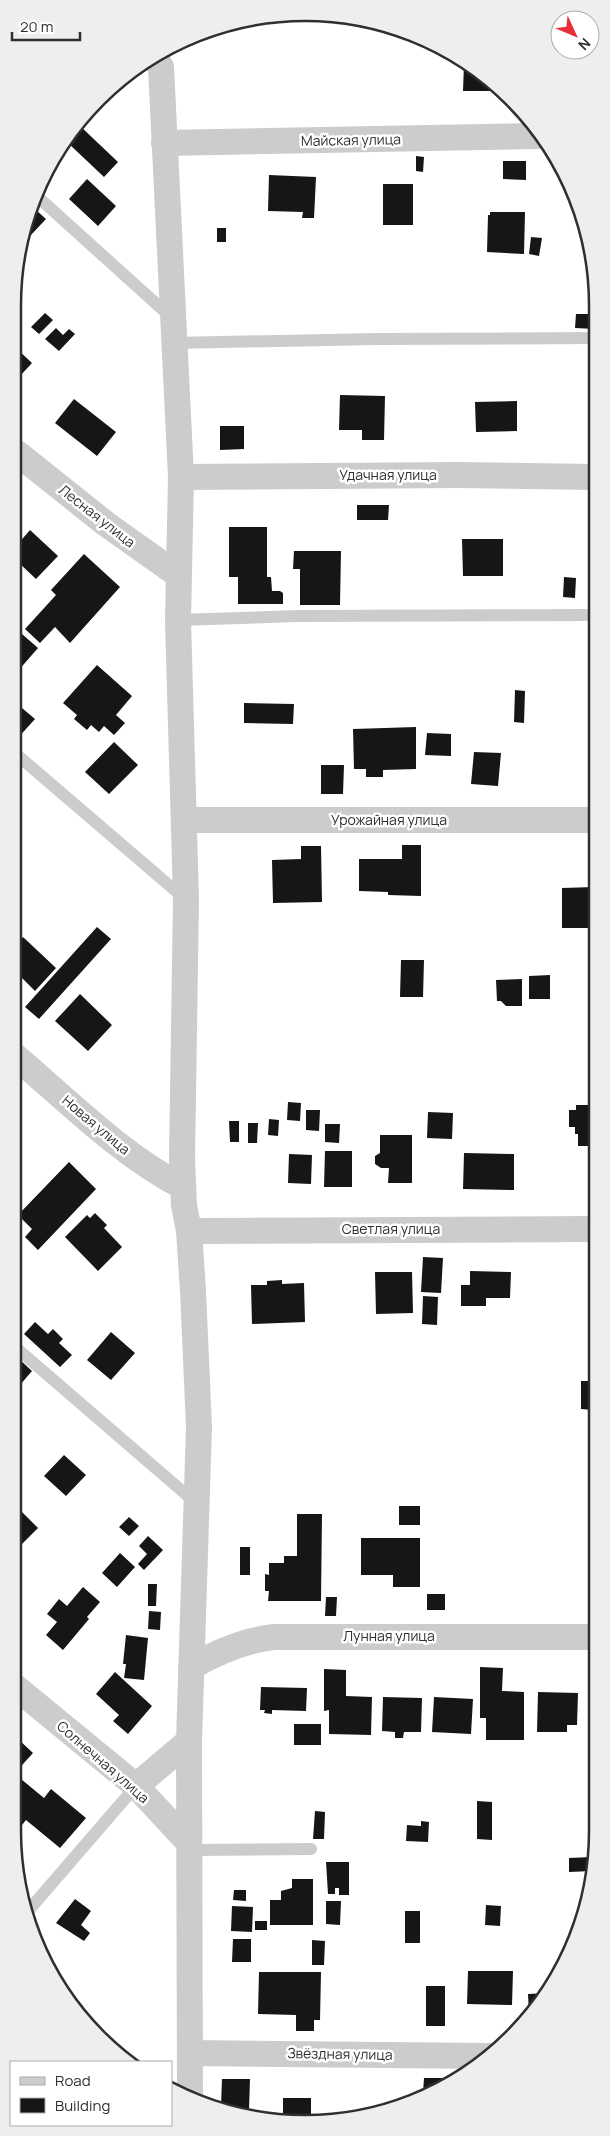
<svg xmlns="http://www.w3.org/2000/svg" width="610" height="2136" font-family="Manrope,sans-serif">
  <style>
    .building { fill: #161616 }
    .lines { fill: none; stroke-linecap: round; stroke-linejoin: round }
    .service { stroke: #ccc; stroke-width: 12 }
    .minor { stroke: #ccc; stroke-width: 26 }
    .labels { text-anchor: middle; stroke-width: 5; stroke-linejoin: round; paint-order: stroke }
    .street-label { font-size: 14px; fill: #2f2f2f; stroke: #fff }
    .rim { fill: none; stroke: #2f2f2f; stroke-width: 2.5 }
  </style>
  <rect width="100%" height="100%" fill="#fff"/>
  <path class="building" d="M464,64L494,86V91H463Z
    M79,125L118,162L104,177L68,143L72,138L69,135Z
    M416,156L424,157L423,172L416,171Z
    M503,161H526V180L503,179Z
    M269,175L316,177L314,218H302L303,212L268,211Z
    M87,179L116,206L98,226L69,199Z
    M383,184H413V225H383Z
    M576,205L578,210L583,226L577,227Z
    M36,210L46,219L30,236L25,231Z
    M490,212H525L524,254L487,252L488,215H490Z
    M217,228H226V242H217Z
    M531,237L542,238L539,256L529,254Z
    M591,299H595V329L575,328L576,314H590Z
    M45,313L53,320L39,334L31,327Z
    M56,328L63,335L69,329L75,334L59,351L45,339Z
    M18,350L32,363L20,376L18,374Z
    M340,395L385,396L384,440H362V430H339Z
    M74,399L116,432L97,456L55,423Z
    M517,401V431L476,432L475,402Z
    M220,426H244V449L220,450Z
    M357,505H389L388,520H357Z
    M229,527H267V577H271L272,591H280L283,593V604H238V577H229Z
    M30,530L58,556L36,579L17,561V545Z
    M462,539H503V576H463Z
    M294,551H341L340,605H300V569H293Z
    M84,554L120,587L70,643L55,627L40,643L25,629L56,595L51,590Z
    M564,577L576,578L575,598L563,597Z
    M22,634L38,648L17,672V641Z
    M97,665L132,696L116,715L125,723L114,735L104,726L99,732L91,725L87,730L74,719L77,715L63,703Z
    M515,690L525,691L524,723L514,722Z
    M16,703L35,719L16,740Z
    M244,703L294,704L293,724L244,723Z
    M416,727V769L383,770V777H366V769H354L353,729Z
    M427,733L451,734V756L425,755Z
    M114,742L138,765L109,794L85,772Z
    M474,752L501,753L498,786L471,784Z
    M321,765H344L343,794H321Z
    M402,845H421V896L388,895V892L359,891V859H402Z
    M301,846H321L322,902L273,903L272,860L301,859Z
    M594,887V928H562V888Z
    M97,927L111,939L39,1019L25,1007Z
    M23,937L56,968L35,991L16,972V946Z
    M401,960H424L423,997H400Z
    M550,975V999H529V976Z
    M522,979V1006H506L501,1001H497L496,980Z
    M80,994L112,1025L88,1051L55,1021Z
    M288,1102L301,1103L300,1121L287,1120Z
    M576,1105H593V1146H578V1134H575V1127H569V1110H576Z
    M306,1110H320L319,1131L306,1130Z
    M428,1112L453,1113L452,1139L427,1138Z
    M269,1119L279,1120L278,1136L268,1135Z
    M229,1121H239V1142H230Z
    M248,1123H258L257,1143H248Z
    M325,1124H340L339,1143L325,1142Z
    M380,1135H412V1183H388L389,1168H381L375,1164V1156L380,1153Z
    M325,1151H352V1187H324Z
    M464,1153L514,1154V1190L463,1189Z
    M289,1154L312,1155L311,1184L288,1183Z
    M69,1162L96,1189L38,1250L25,1237L32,1229L18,1215Z
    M95,1213L107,1225L104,1228L122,1247L98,1271L65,1237L87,1215L90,1218Z
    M423,1257L443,1258L441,1293L421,1292Z
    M470,1271L511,1272L510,1298H486V1306H461V1285H470Z
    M375,1272H412L413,1313L376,1314Z
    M282,1280V1284L304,1283L305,1322L252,1324L251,1285H267V1281Z
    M423,1296L438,1297L437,1325L422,1324Z
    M35,1322L48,1334L53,1329L63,1339L59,1343L72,1355L60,1367L24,1334Z
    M111,1332L135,1353L111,1380L87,1360Z
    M19,1359L32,1371L14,1392V1365Z
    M581,1381H593V1410L581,1409Z
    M64,1455L86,1475L66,1496L44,1476Z
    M399,1506H420V1525H399Z
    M19,1509L38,1528L13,1553L14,1514Z
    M297,1514H322L321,1601H268L269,1591H265V1574L269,1575V1563H284V1556H297Z
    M129,1517L139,1526L129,1536L119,1527Z
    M148,1536L163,1550L144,1570L138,1564L147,1554L139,1546Z
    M361,1538H420V1587H393V1575H361Z
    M240,1547H250V1575H240Z
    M120,1553L135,1567L117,1587L102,1573Z
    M148,1584H157L156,1606H148Z
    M83,1587L100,1602L87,1617L89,1619L63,1650L46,1635L57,1622L47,1614L59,1599L67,1606Z
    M427,1594H445V1610H427Z
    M326,1597H337L336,1616H325Z
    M149,1611L161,1612L160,1630L148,1629Z
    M126,1635L148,1638L144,1680L124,1678L126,1664H123Z
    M480,1667L503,1668L502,1691L524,1692V1740H486V1718H480Z
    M324,1669L346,1670V1696L372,1697L371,1735L329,1734V1710L324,1711Z
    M115,1672L152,1706L128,1734L113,1721L119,1715L96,1694Z
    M261,1687L307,1688L306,1711L272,1710V1714L264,1713L265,1710H260Z
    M538,1692L578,1693L577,1725H567V1732H537Z
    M589,1694H592V1738H590Z
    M383,1697L422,1698L421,1732H404L403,1738H395V1732L382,1731Z
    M434,1697L473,1699L471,1734L432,1732Z
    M294,1724H321V1745H294Z
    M18,1739L33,1753L14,1774L13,1745Z
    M21,1779L44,1798L51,1789L86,1818L60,1848L26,1820L22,1825L13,1817V1789Z
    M477,1801L492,1802V1840L477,1839Z
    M315,1811L325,1812L324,1839H313Z
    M421,1821L429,1822L428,1842L406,1841L407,1825L421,1826Z
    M592,1857V1871L569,1872V1858Z
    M326,1862H349V1895H339V1888H335V1894H328Z
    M292,1879H313V1925H270V1900H281V1891L292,1888Z
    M234,1890H246V1901L233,1900Z
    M75,1899L91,1911L81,1925L90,1933L84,1941L56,1923Z
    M326,1901H341L340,1925L326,1924Z
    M486,1905L501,1906L500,1926L485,1925Z
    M232,1906L253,1907L252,1932L231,1931Z
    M405,1911H420V1943H405Z
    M255,1921H267V1930H255Z
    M233,1939H251V1962H232Z
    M312,1940L325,1941L324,1965H312Z
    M468,1971H513L512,2005L467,2004Z
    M259,1972H321L320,2020H314V2031H296V2015L258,2014Z
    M426,1986H445V2026H426Z
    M548,1993L529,2014L528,1994Z
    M424,2078H442V2083L423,2093Z
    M222,2079H250L249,2110H236L221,2106Z
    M283,2098H311V2120L283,2122Z"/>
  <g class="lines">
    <path class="service" d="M39,198L172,318
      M173,343L376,339L595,338
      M178,620L298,616L594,615
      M16,754L184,898
      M14,1346L196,1503
      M189,1850L311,1849
      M28,1911L136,1786"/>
    <path class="minor" d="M154,57L161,67L181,477L178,620L186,899L182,1159L184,1205L189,1231L193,1291L199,1427L189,1741L190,2097
      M164,143L539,136
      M17,453L106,524L178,575
      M181,477L459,475L595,477
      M185,820H594
      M15,1056C69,1102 120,1154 183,1187
      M189,1231L593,1229
      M191,1667C217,1652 245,1640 274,1637H592
      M13,1685L136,1786L189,1843
      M136,1786L189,1741
      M190,2053L490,2056"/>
  </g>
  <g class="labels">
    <g class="street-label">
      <text transform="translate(351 140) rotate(-1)" y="5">Майская улица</text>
      <text x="388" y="480">Удачная улица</text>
      <text transform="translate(97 516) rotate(38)" y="5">Лесная улица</text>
      <text x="389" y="825">Урожайная улица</text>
      <text transform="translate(96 1125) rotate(40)" y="5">Новая улица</text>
      <text x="391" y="1234">Светлая улица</text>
      <text x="389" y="1641">Лунная улица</text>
      <text transform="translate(103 1762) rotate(41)" y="5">Солнечная улица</text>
      <text transform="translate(340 2054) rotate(1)" y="5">Звёздная улица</text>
    </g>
  </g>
  <path d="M0 0H610V2136H0ZM305 21H305A284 284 0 0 1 589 305V1831A284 284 0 0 1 305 2115H305A284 284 0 0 1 21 1831V305A284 284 0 0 1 305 21Z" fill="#eee" fill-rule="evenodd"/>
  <path class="rim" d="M305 21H305A284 284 0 0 1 589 305V1831A284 284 0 0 1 305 2115H305A284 284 0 0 1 21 1831V305A284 284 0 0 1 305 21Z"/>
  <rect x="10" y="2061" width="162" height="65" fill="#ffffff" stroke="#acacac"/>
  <rect x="20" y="2077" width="25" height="8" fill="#cccccc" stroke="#acacac"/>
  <text x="55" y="2086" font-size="15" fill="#2f2f2f">Road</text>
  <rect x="20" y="2098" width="25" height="15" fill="#161616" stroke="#acacac"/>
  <text x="55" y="2111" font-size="15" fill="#2f2f2f">Building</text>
  <g transform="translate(575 35) rotate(134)"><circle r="24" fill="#ffffff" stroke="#acacac"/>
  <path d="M0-4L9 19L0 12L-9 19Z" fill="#e6313b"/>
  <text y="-8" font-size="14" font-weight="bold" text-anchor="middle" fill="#2f2f2f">N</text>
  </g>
  <path d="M12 32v8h68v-8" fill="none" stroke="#2f2f2f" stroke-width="2.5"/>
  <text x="20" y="32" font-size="15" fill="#2f2f2f" stroke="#ffffff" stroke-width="4" paint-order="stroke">20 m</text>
</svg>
